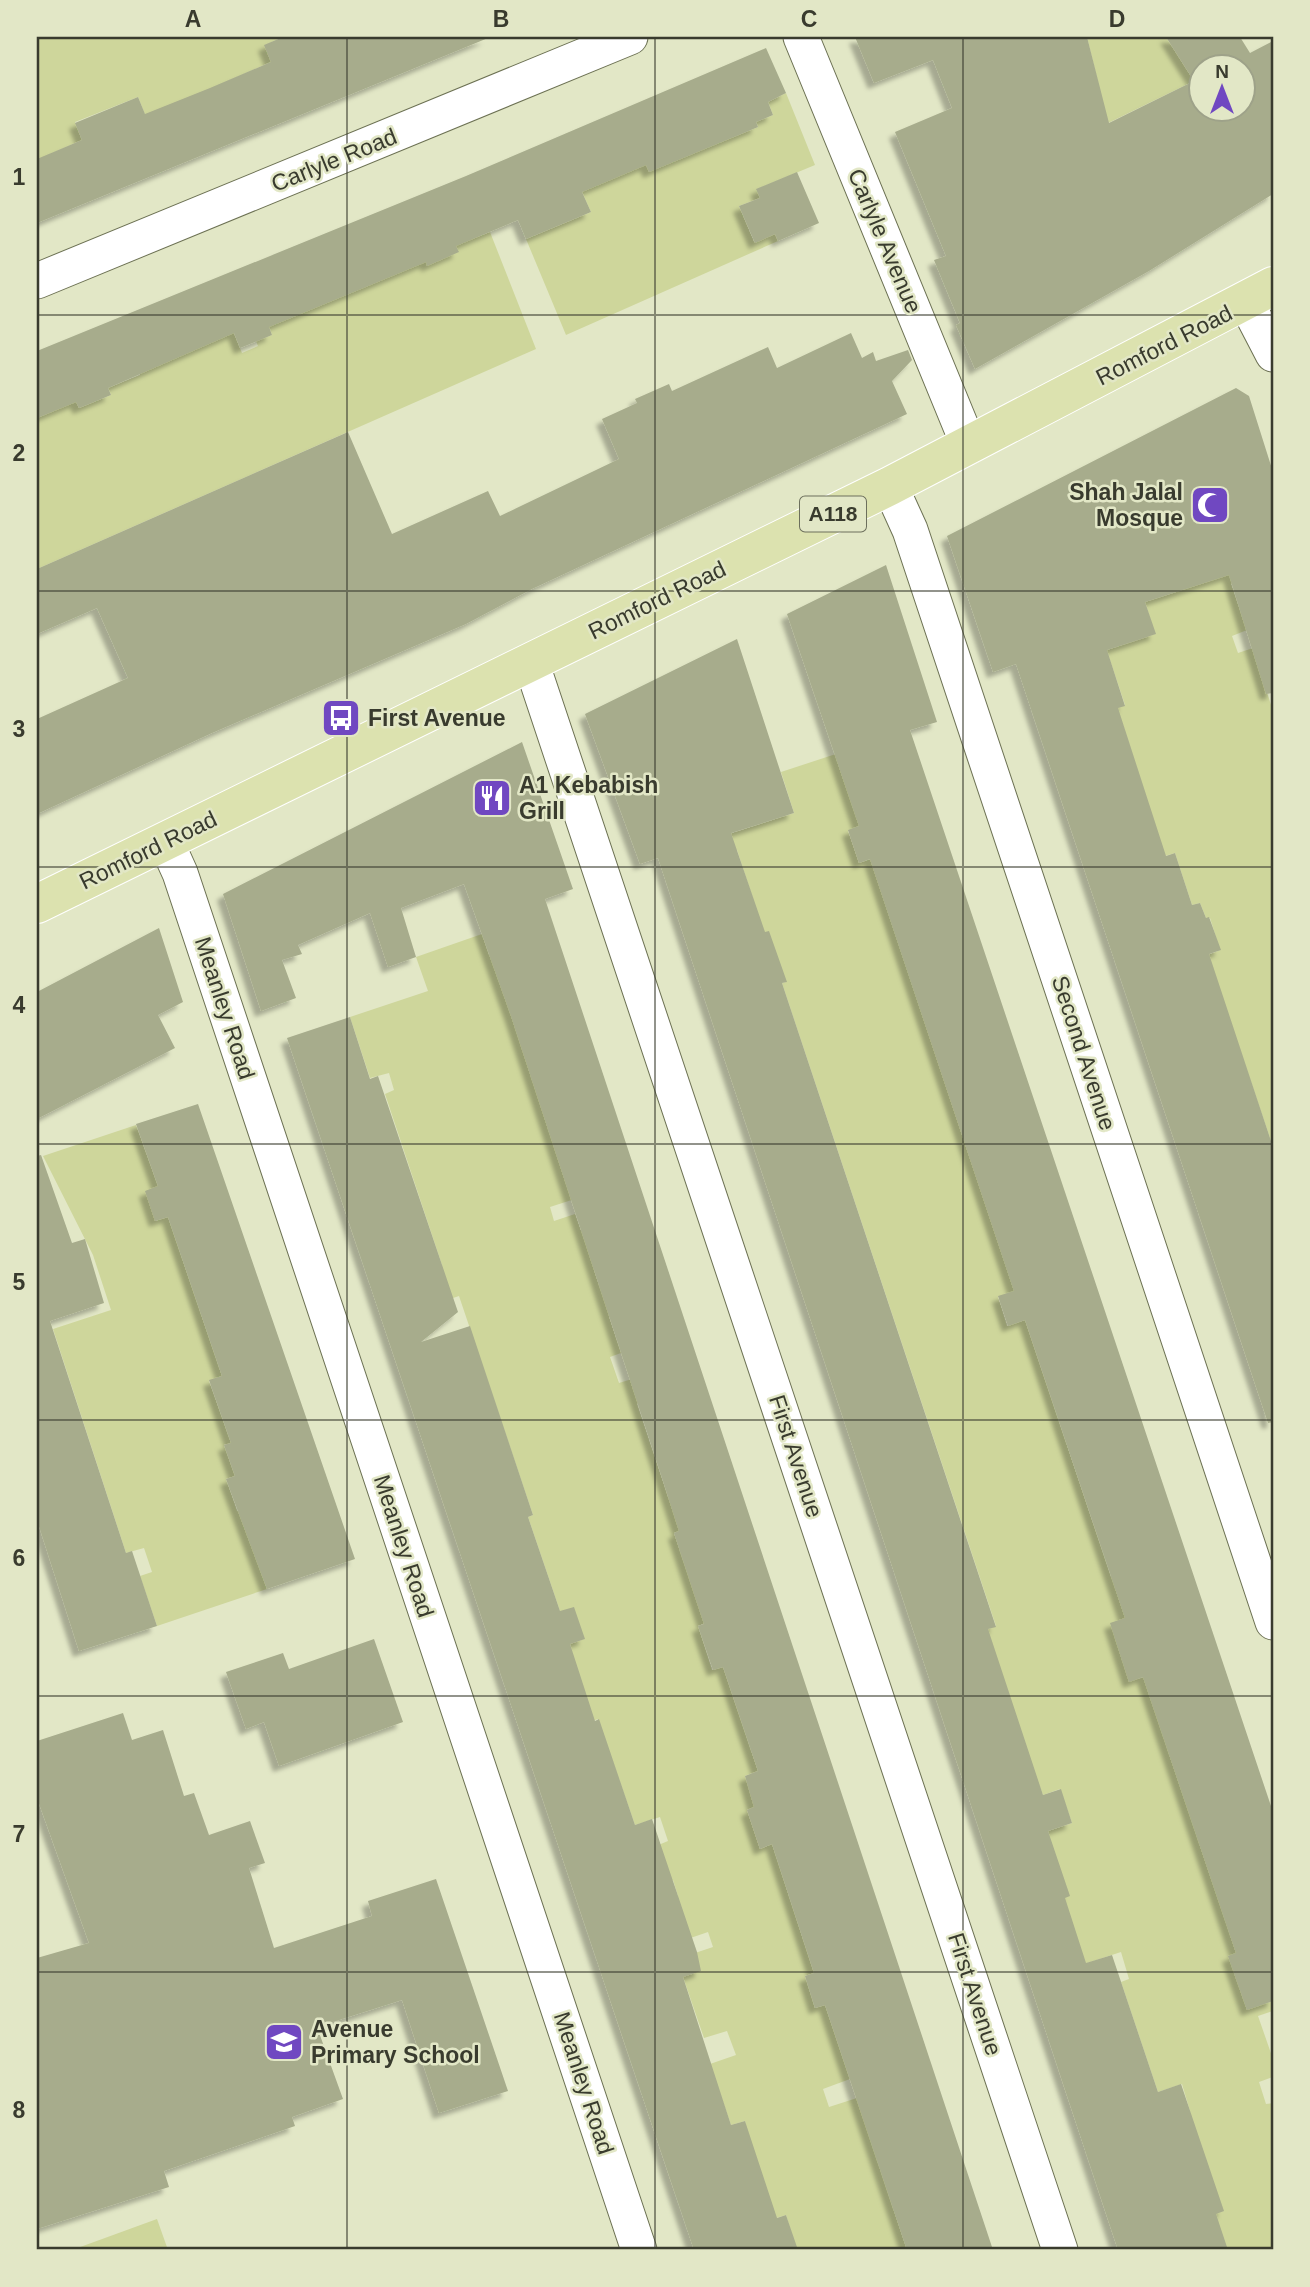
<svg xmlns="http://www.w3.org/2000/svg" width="1310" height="2287" font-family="Helvetica,sans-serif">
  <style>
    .green { fill: #ced69b }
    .building { fill: #a7ac8c; fill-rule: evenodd; filter: url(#shadow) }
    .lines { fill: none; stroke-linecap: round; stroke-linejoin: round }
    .street-casing { stroke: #6c7153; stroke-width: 37 }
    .primary-casing { stroke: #fff; stroke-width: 40 }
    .street { stroke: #fff; stroke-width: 35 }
    .primary { stroke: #dce2af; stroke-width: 38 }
    .grid { fill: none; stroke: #393b2e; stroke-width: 2; stroke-opacity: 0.55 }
    .labels { text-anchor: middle; stroke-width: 5; stroke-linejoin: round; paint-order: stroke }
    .shield { fill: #e2e7c6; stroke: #6c6f5c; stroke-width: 2 }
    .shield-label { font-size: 21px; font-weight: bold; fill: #393b2e }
    .street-label { font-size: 23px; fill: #393b2e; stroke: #e2e7c6 }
    .poi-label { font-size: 23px; font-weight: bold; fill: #393b2e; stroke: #e2e7c6; text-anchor: start }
    .neatline { fill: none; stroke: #393b2e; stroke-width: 2.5 }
    .grid-label { font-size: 23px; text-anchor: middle; font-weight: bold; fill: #393b2e }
  </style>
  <defs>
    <filter id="shadow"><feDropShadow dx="-6" dy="6" stdDeviation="2" flood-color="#0004"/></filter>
  </defs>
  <rect width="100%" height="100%" fill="#e2e7c6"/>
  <path class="green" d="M37,37H283L265,45L271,62L146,117L138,97L75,122L82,140L50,154L51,158L37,163Z
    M1087,37H1166L1194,81L1108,123Z
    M786,93L815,165L757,189L760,198L739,206L754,242L775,234L778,241L566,335L526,239L591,212L582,192L640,152L649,171L758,127L756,122L773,115L768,102Z
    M466,224L472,239L490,232L536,349L37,569V418L76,401L79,408L111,395L108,388L140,375L133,358L228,319L242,353L258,346L256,341L272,335L261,307L423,254L428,265L458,252L450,231Z
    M1249,568L1252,577L1231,584L1247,630L1232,636L1238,653L1253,648L1258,664L1273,659V676L1263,680L1273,711V1147L1208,955L1220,950L1210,918H1206L1200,903L1192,905L1175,853L1165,856L1123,725L1114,709L1125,705L1108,654L1062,665L1155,634L1145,602Z
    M909,730L859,826L848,831L859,863L895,851L1015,1291L998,1297L1007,1326L1025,1320L1111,1577L1145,1566L1125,1618L1129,1681L1144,1677L1269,1942L1229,1956L1247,2009L1273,2001V2011L1258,2016L1273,2059V2077L1259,2082L1266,2104L1273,2103V2250H1210L1204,2233L1190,2111L1182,2084L1158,2092L1121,1982L1129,1979L1121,1952L1078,1966L1048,1831L1072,1823L1060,1789L1043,1795L980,1632L996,1626L782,983L786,982L764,932L737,850L702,843L794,813L781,772Z
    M482,934L489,955L513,948L587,1195L550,1207L554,1221L575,1214L581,1231L597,1225L611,1265L594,1270C602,1295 604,1298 627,1311L609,1317L621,1353L610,1357L619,1383L651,1373L659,1396L637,1404L668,1497L694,1526L674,1533L705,1623L698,1626L712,1670L723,1667L758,1771L745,1776L755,1807L747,1810L760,1849L772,1844L814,1973L805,1976L815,2008L825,2005L850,2079L823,2089L829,2107L857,2098L907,2250H780L778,2246L794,2241L786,2215L764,2222L745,2121L731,2125L710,2064L736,2055L727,2031L704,2038L683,1977L695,1953L713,1947L708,1932L673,1944L678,1896L673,1880L656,1886V1846L668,1841L660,1817L635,1825L598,1719L590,1722L570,1644L584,1639L560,1611L528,1517L533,1515L459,1296L444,1301L442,1265L385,1094L394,1090L389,1073L370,1078L350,1017L428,991L416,957Z
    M136,1125L158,1186L155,1221L168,1217L222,1376L209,1381L231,1443L224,1445L235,1476L226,1479L237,1511L254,1505L249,1536L267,1589L157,1626L140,1576L152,1572L144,1548L126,1553L53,1329L111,1310L93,1255L43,1156Z
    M157,2219L168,2250H72Z"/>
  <path class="building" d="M283,37L488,38L37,223V159L82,140L75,123L138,97L145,114L210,88L271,62L264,45Z
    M855,37H1087L1109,123L1194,81L1166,37H1240L1250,53L1273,41V194L1149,271L975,369L956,325L960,323L934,260L946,256L895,132L952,108L933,60L874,83ZM1201,66H1243V108H1201Z
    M766,48L786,93L768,102L773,115L756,122L758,127L649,172L646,165L582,192L591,212L526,239L518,220L456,246L459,252L427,266L426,262L269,327L272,335L240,348L234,333L108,388L111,395L79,408L76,402L37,418V351L466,176Z
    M797,172L819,223L778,241L775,234L755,243L739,206L760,198L756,189Z
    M851,333L862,358L873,352L876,361L908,350L912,360L892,381L907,414L532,589L466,624L212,733L37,814V719L128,678L97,608L37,634V569L348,432L392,534L488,491L500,516L619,459L602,419L637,403L635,399L669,384L672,391L768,347L777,368Z
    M1236,388L1249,396L1273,472V693L1266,694L1229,575L1145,602L1156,634L1107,650L1125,706L1118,708L1166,856L1175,853L1192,905L1200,903L1206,918L1209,917L1221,950L1209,954L1273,1147V1422L1268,1423L1016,664L993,672L947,536Z
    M886,565L937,722L910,730L1273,1812V2001L1247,2010L1228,1956L1236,1953L1143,1677L1129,1682L1110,1623L1125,1618L1025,1320L1008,1326L998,1296L1014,1291L870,859L859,863L848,830L859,826L787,614Z
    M737,639L794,813L731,833L765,932L769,931L787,982L782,983L996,1627L988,1629L1043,1795L1061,1789L1072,1823L1048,1831L1070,1896L1065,1898L1086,1963L1112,1955L1158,2092L1181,2084L1224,2211L1216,2214L1228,2250H1118L658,858L640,864L585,714Z
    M522,742L573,889L545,899L993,2250H907L825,2005L815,2008L805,1976L814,1973L772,1844L760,1849L747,1810L754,1807L745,1776L758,1771L723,1667L713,1670L698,1626L704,1624L674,1533L679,1531L663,1481L511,1016L464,884L401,908L416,957L388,967L370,913L298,945L302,954L282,960L296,998L261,1011L223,894Z
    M159,928L183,1002L158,1015L175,1048L37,1119V992Z
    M350,1017L370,1079L378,1076L458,1312L421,1342L470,1326L533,1515L528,1517L560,1611L574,1607L585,1639L570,1644L595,1721L599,1719L635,1825L652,1819L697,1952L701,1971L683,1977L731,2125L745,2121L777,2218L786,2215L798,2250H694L287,1038Z
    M198,1104L355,1559L267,1589L226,1479L235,1476L224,1445L231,1443L209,1380L222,1376L168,1217L155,1221L145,1191L158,1186L136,1124Z
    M41,1155L72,1243L85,1239L104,1303L50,1321L126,1553L132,1551L157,1626L79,1651L37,1520V1156Z
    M374,1639L403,1722L279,1766L264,1722L246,1729L226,1672L283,1653L289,1669Z
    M123,1713L132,1740L163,1730L184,1796L194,1793L209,1835L250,1821L265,1863L249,1868L274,1948L372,1916L368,1901L436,1879L508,2091L439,2113L402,2000L317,2027L343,2099L292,2117L295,2126L164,2171L169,2187L37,2229V1958L89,1943L37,1798V1741Z"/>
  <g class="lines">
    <g class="street-casing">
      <path id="street" d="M801,37L969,446
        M37,281L630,37
        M1246,302L1273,354
        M890,486L910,530L1273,1622
        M531,662L1060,2250
        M166,842L180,873L639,2250"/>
    </g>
    <g class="primary-casing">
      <path id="primary" d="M37,904L890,486L1273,286"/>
    </g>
    <use href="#street" class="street"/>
    <use href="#primary" class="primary"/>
  </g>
  <path class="grid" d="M347,37V2250M655,37V2250M963,37V2250M37,315H1273M37,591H1273M37,867H1273M37,1144H1273M37,1420H1273M37,1696H1273M37,1972H1273"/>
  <defs>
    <g id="mosque-square" transform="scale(2.0125)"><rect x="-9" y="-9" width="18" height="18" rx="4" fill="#7048c1" stroke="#e2e7c6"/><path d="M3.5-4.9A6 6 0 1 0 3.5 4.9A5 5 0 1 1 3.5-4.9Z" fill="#fff"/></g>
    <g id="bus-square" transform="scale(2.0125)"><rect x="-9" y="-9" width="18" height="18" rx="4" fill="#7048c1" stroke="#e2e7c6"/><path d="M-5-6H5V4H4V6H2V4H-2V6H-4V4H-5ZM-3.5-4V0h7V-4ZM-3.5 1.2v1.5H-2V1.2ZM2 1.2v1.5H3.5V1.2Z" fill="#fff"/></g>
    <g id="restaurant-square" transform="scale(2.0125)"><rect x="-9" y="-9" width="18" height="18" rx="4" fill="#7048c1" stroke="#e2e7c6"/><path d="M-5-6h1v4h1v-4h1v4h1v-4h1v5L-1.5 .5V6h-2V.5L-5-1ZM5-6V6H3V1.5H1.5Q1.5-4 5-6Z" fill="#fff"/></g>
    <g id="school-square" transform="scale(2.0125)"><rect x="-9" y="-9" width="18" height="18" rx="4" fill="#7048c1" stroke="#e2e7c6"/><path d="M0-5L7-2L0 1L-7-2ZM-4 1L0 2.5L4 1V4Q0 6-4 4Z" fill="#fff"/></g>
  </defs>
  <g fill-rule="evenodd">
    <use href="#mosque-square" x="1210" y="505"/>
    <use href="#bus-square" x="341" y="718"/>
    <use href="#restaurant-square" x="492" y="798"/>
    <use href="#school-square" x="284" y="2042"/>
  </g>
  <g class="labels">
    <rect class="shield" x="800" y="496.5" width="66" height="35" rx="5"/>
    <g class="shield-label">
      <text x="833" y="521">A118</text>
    </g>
    <g class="street-label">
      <text transform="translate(334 160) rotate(-22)" y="8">Carlyle Road</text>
      <text transform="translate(885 241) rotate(67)" y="8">Carlyle Avenue</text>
      <text transform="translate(1164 345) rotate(-27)" y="8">Romford Road</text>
      <text transform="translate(657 600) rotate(-26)" y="8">Romford Road</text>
      <text transform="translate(148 850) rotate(-26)" y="8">Romford Road</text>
      <text transform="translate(225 1008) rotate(72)" y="8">Meanley Road</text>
      <text transform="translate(1084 1053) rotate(72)" y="8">Second Avenue</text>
      <text transform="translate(796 1456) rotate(72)" y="8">First Avenue</text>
      <text transform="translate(404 1546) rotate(72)" y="8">Meanley Road</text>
      <text transform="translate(975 1994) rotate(72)" y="8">First Avenue</text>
      <text transform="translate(584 2083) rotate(72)" y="8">Meanley Road</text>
    </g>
    <g class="poi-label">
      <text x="1183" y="500" text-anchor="end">Shah Jalal<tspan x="1183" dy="26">Mosque</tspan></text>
      <text x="368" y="726">First Avenue</text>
      <text x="519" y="793">A1 Kebabish<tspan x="519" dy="26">Grill</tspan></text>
      <text x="311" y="2037">Avenue<tspan x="311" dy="26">Primary School</tspan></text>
    </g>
  </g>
  <rect width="1310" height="2287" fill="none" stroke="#e2e7c6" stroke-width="77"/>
  <g transform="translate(1222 88)"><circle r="33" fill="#e2e7c6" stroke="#9ea289" stroke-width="2"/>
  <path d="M0-5L12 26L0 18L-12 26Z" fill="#7048c1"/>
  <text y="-10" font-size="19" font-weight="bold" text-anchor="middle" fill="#393b2e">N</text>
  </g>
  <rect x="38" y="38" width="1234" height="2210" class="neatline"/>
  <g class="grid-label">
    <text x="193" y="27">A</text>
    <text x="501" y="27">B</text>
    <text x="809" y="27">C</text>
    <text x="1117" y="27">D</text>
    <text x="19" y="185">1</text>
    <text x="19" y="461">2</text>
    <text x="19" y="737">3</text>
    <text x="19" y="1013">4</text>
    <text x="19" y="1290">5</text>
    <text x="19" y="1566">6</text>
    <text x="19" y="1842">7</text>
    <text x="19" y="2118">8</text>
  </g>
</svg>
